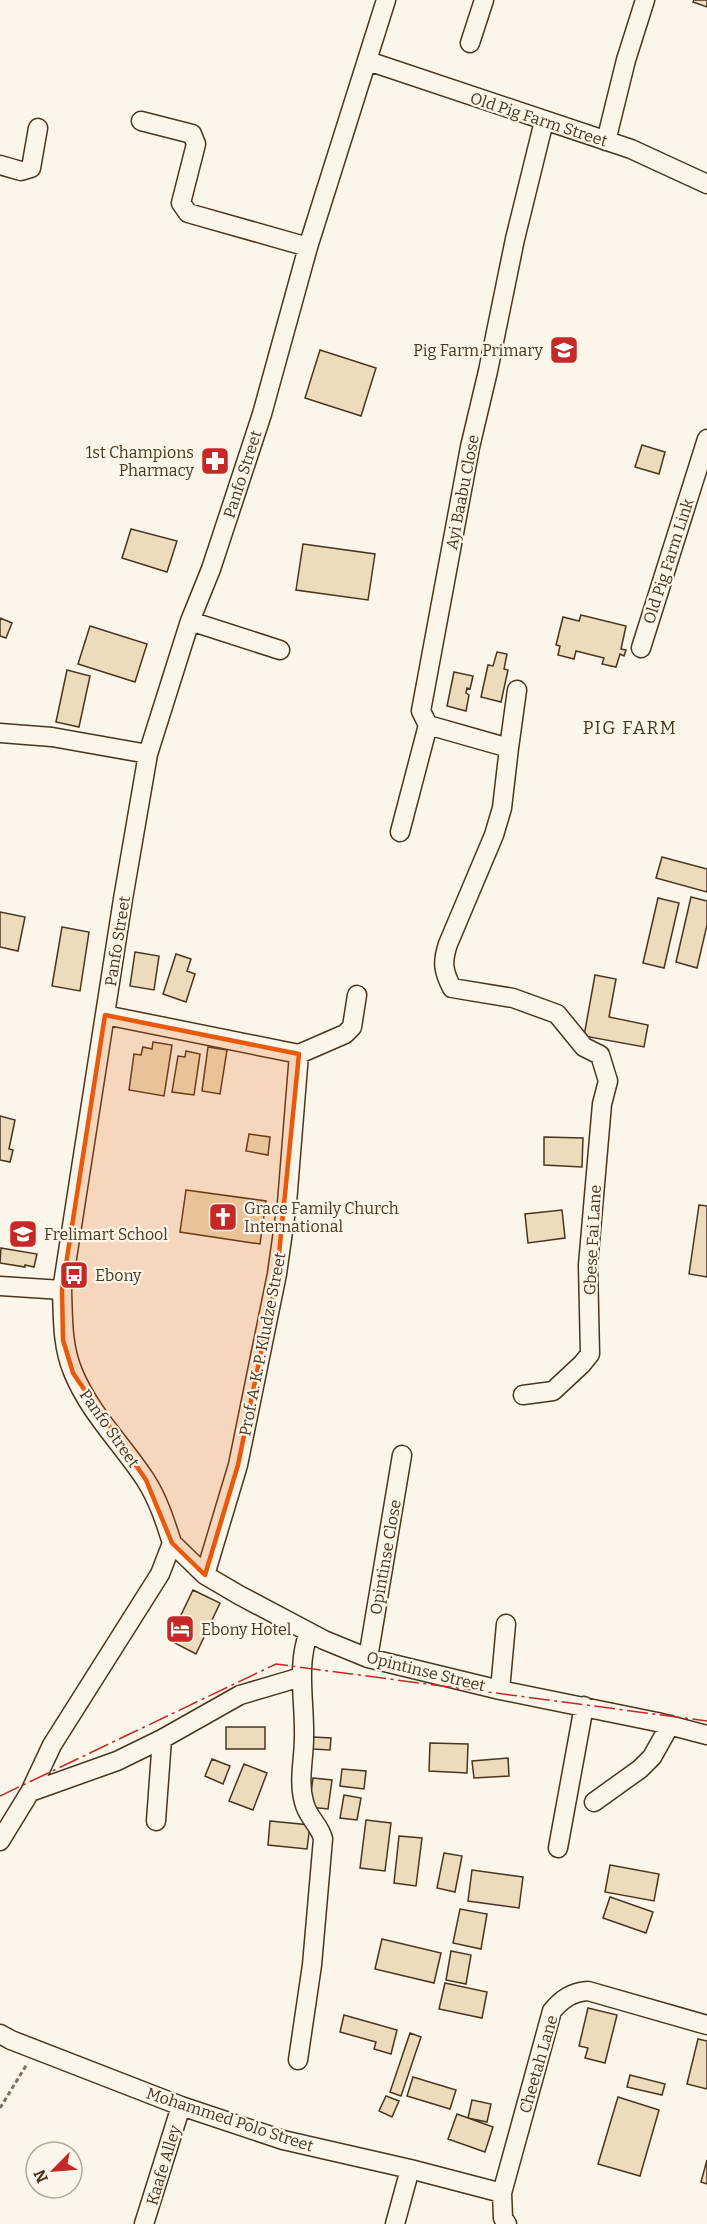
<svg xmlns="http://www.w3.org/2000/svg" width="707" height="2224" font-family="Bitter,serif">
  <style>
    .building { fill: #ecdcbc; stroke: #4a3520; stroke-width: 1.5 }
    .lines { fill: none; stroke-linecap: round; stroke-linejoin: round }
    .minor-casing { stroke: #4a3520; stroke-width: 21 }
    .path { stroke: #7f6f5c; stroke-width: 3; stroke-dasharray: 4.5 3; stroke-linecap: butt }
    .minor { stroke: #fbf6e9; stroke-width: 18 }
    .power { stroke: #c62828; stroke-width: 1.5; stroke-dasharray: 21 4.5 3 4.5; stroke-linecap: butt }
    .marked { fill: #e8590c; fill-opacity: 0.2; stroke: #e8590c; stroke-width: 4.5; stroke-linejoin: round }
    .labels { text-anchor: middle; stroke-width: 4.5; stroke-linejoin: round; paint-order: stroke }
    .street-label { font-size: 16px; fill: #4a3520; stroke: #fbf6e9 }
    .poi-label { font-size: 16px; fill: #4a3520; stroke: #fbf6e9; text-anchor: start }
    .neighbourhood-label { font-size: 18px; letter-spacing: 1.5px; fill: #4a3520; stroke: #fbf6e9 }
  </style>
  <rect width="100%" height="100%" fill="#fbf6e9"/>
  <path class="building" d="M694,0H707V7L693,2Z
    M320,350L376,368L361,416L305,398Z
    M642,445L665,452L659,474L635,467Z
    M131,529L177,541L167,572L122,558Z
    M303,544L375,554L368,600L296,590Z
    M581,615L626,626L621,649L626,650L624,656L620,654L616,667L602,664L604,658L576,651L574,659L558,655L560,646L556,645L563,617L579,621Z
    M0,618L12,623L6,638L0,636Z
    M90,626L147,644L135,682L78,664Z
    M497,652L507,654L504,669L508,670L501,702L481,697L488,665L493,666Z
    M67,670L90,676L79,727L56,722Z
    M454,672L473,676L470,689L467,688L466,693L469,695L466,711L447,706Z
    M662,857L707,869V892L656,878Z
    M691,897L707,901V925L697,968L676,962Z
    M658,898L679,903L664,968L643,963Z
    M0,912L25,917L18,951L0,947Z
    M62,927L89,932L80,991L52,986Z
    M135,952L159,956L154,990L130,986Z
    M176,954L191,959L187,971L195,974L186,1002L163,994Z
    M595,975L616,979L609,1017L648,1025L644,1047L584,1036Z
    M153,1042L172,1045L164,1096L129,1090L134,1054L141,1055L143,1047L152,1049Z
    M208,1047L227,1050L220,1094L202,1091Z
    M186,1051L200,1054L194,1095L172,1092L178,1056L185,1057Z
    M0,1116L15,1120L9,1149L13,1150L10,1162L0,1160Z
    M249,1134L270,1137L268,1155L246,1151Z
    M544,1137L583,1138L582,1167L544,1165Z
    M186,1190L266,1201L260,1244L180,1232Z
    M699,1205L707,1206V1277L689,1274Z
    M562,1210L565,1238L528,1243L525,1214Z
    M1,1248L37,1254L34,1267L25,1265V1267L0,1263Z
    M193,1590L220,1603L196,1654L169,1640Z
    M226,1727H265V1749H226Z
    M313,1737L331,1738L330,1750L313,1749Z
    M430,1743L468,1744L467,1773L429,1771Z
    M508,1758L509,1776L474,1778L472,1761Z
    M212,1759L230,1766L223,1784L205,1776Z
    M244,1764L267,1773L253,1810L229,1801Z
    M342,1769L366,1771L364,1789L340,1786Z
    M313,1778L332,1780L328,1809L309,1807Z
    M344,1795L361,1798L357,1820L340,1818Z
    M366,1820L391,1823L385,1871L360,1868Z
    M270,1821L310,1825L307,1849L268,1845Z
    M399,1836L422,1838L416,1886L394,1883Z
    M444,1853L462,1856L455,1892L437,1888Z
    M610,1865L659,1874L654,1901L605,1892Z
    M472,1870L523,1877L519,1908L468,1901Z
    M610,1897L653,1912L646,1933L603,1918Z
    M460,1909L487,1914L481,1949L453,1943Z
    M382,1939L441,1953L434,1983L375,1969Z
    M451,1951L471,1955L466,1984L446,1980Z
    M445,1983L487,1992L482,2018L439,2009Z
    M588,2008L617,2015L605,2063L585,2058L588,2048L579,2046Z
    M344,2015L397,2030L391,2054L374,2049L376,2042L340,2032Z
    M410,2033L421,2037L401,2096L390,2092Z
    M698,2039L707,2041V2089L687,2084Z
    M630,2075L665,2084L662,2095L627,2087Z
    M413,2077L456,2090L450,2109L407,2096Z
    M386,2096L399,2101L392,2117L379,2111Z
    M618,2097L659,2110L640,2176L598,2164Z
    M472,2100L491,2104L487,2122L468,2118Z
    M457,2114L493,2127L485,2152L448,2139Z
    M707,2160V2184L701,2182Z"/>
  <g class="lines">
    <g class="minor-casing">
      <path id="minor" d="M470,43L484,0
        M368,61L631,149L707,184
        M141,121L192,134L196,144L181,203L188,213L308,247
        M606,141L626,60L645,0
        M0,165L21,171L31,168L38,128
        M190,621L280,650
        M641,648L707,439
        M517,690L509,748L428,725L421,711L470,447L488,371L515,239L544,121
        M0,733L52,737L148,754
        M509,748L502,808L494,835L448,944C442,962 443,971 452,988L513,998L557,1014L584,1047L600,1055L608,1081L602,1104L588,1265L590,1354L582,1364L553,1391L523,1395
        M400,832L428,725
        M105,1015L299,1054
        M299,1054L345,1034L352,1027L357,995
        M0,1286L62,1290
        M172,1543L205,1575L239,1595L324,1640L368,1658L500,1690L657,1722L707,1735
        M205,1575L238,1465L277,1274L287,1203L299,1054
        M368,1658L402,1455
        M500,1690L506,1624
        M30,1792L117,1761L162,1739L240,1695L301,1677
        M594,1802L640,1769L652,1757L670,1725
        M156,1821L162,1739
        M0,1841L30,1792L52,1745L160,1574L172,1543C165,1521 158,1499 145,1479C122,1444 89,1412 73,1372C62,1346 63,1318 62,1290L123,899L148,754L190,621L211,569L262,414L308,247L386,0
        M558,1848L584,1706
        M0,2034L11,2040L181,2106L283,2140L410,2169L502,2193
        M298,2060L312,1965L323,1839C320,1825 307,1817 304,1802C298,1781 304,1759 304,1738C305,1701 296,1666 309,1632
        M144,2224L181,2106
        M395,2224L410,2169
        M507,2224L503,2218L502,2193L552,2011C562,1999 572,1992 588,1991L707,2025"/>
    </g>
    <path class="path" d="M0,2108L27,2064"/>
    <use href="#minor" class="minor"/>
    <path class="power" d="M0,1796L276,1664L707,1721"/>
  </g>
  <path class="marked" d="M105,1015L299,1054L277,1274L238,1465L205,1575L172,1543L146,1480L73,1373L63,1340L62,1290Z"/>
  <defs>
    <g id="school-square" transform="scale(1.5)"><rect x="-9" y="-9" width="18" height="18" rx="4" fill="#c62828" stroke="#fbf6e9"/><path d="M0-5L7-2L0 1L-7-2ZM-4 1L0 2.5L4 1V4Q0 6-4 4Z" fill="#fff"/></g>
    <g id="pharmacy-square" transform="scale(1.5)"><rect x="-9" y="-9" width="18" height="18" rx="4" fill="#c62828" stroke="#fbf6e9"/><path d="M-2-6h4v4h4v4h-4v4h-4v-4h-4v-4h4Z" fill="#fff"/></g>
    <g id="church-square" transform="scale(1.5)"><rect x="-9" y="-9" width="18" height="18" rx="4" fill="#c62828" stroke="#fbf6e9"/><path d="M-1.2-6h2.4v3.5h3.3v2.4h-3.3V6h-2.4V-.1h-3.3v-2.4h3.3Z" fill="#fff"/></g>
    <g id="bus-square" transform="scale(1.5)"><rect x="-9" y="-9" width="18" height="18" rx="4" fill="#c62828" stroke="#fbf6e9"/><path d="M-5-6H5V4H4V6H2V4H-2V6H-4V4H-5ZM-3.5-4V0h7V-4ZM-3.5 1.2v1.5H-2V1.2ZM2 1.2v1.5H3.5V1.2Z" fill="#fff"/></g>
    <g id="hotel-square" transform="scale(1.5)"><rect x="-9" y="-9" width="18" height="18" rx="4" fill="#c62828" stroke="#fbf6e9"/><path d="M-6-4.5h1.5V1H6V5H4.5V3h-9V5H-6ZM-4 0a1.8 1.8 0 1 1 3.6 0ZM.5 0V-2.5h3Q6-2.5 6 0Z" fill="#fff"/></g>
  </defs>
  <g fill-rule="evenodd">
    <use href="#school-square" x="564" y="350"/>
    <use href="#pharmacy-square" x="215" y="461"/>
    <use href="#church-square" x="223" y="1217"/>
    <use href="#school-square" x="23" y="1234"/>
    <use href="#bus-square" x="74" y="1275"/>
    <use href="#hotel-square" x="180" y="1629"/>
  </g>
  <g class="labels">
    <g class="street-label">
      <text transform="translate(539 119) rotate(18)" y="6">Old Pig Farm Street</text>
      <text transform="translate(242 474) rotate(-72)" y="6">Panfo Street</text>
      <text transform="translate(462 492) rotate(-79)" y="6">Ayi Baabu Close</text>
      <text transform="translate(668 561) rotate(-72)" y="6">Old Pig Farm Link</text>
      <text transform="translate(117 941) rotate(-81)" y="6">Panfo Street</text>
      <text transform="translate(592 1240) rotate(-87)" y="6">Gbese Fai Lane</text>
      <text transform="translate(262 1344) rotate(-79)" y="6">Prof. A. K. P. Kludze Street</text>
      <text transform="translate(110 1428) rotate(55)" y="6">Panfo Street</text>
      <text transform="translate(385 1557) rotate(-80)" y="6">Opintinse Close</text>
      <text transform="translate(426 1671) rotate(14)" y="6">Opintinse Street</text>
      <text transform="translate(538 2064) rotate(-74)" y="6">Cheetah Lane</text>
      <text transform="translate(230 2119) rotate(18)" y="6">Mohammed Polo Street</text>
      <text transform="translate(163 2165) rotate(-73)" y="6">Kaafe Alley</text>
    </g>
    <g class="poi-label">
      <text x="543" y="356" text-anchor="end">Pig Farm Primary</text>
      <text x="194" y="458" text-anchor="end">1st Champions<tspan x="194" dy="18">Pharmacy</tspan></text>
      <text x="244" y="1214">Grace Family Church<tspan x="244" dy="18">International</tspan></text>
      <text x="44" y="1240">Frelimart School</text>
      <text x="95" y="1281">Ebony</text>
      <text x="201" y="1635">Ebony Hotel</text>
    </g>
    <g class="neighbourhood-label">
      <text x="630" y="734">PIG FARM</text>
    </g>
  </g>
  <g transform="translate(54 2170) rotate(245)"><circle r="28" fill="#fbf6e9" stroke="#b4a999" stroke-width="1.5"/>
  <path d="M0-4.5L10 22L0 15L-10 22Z" fill="#c62828"/>
  <text y="-9" font-size="16" font-weight="bold" text-anchor="middle" fill="#4a3520">N</text>
  </g>
</svg>
